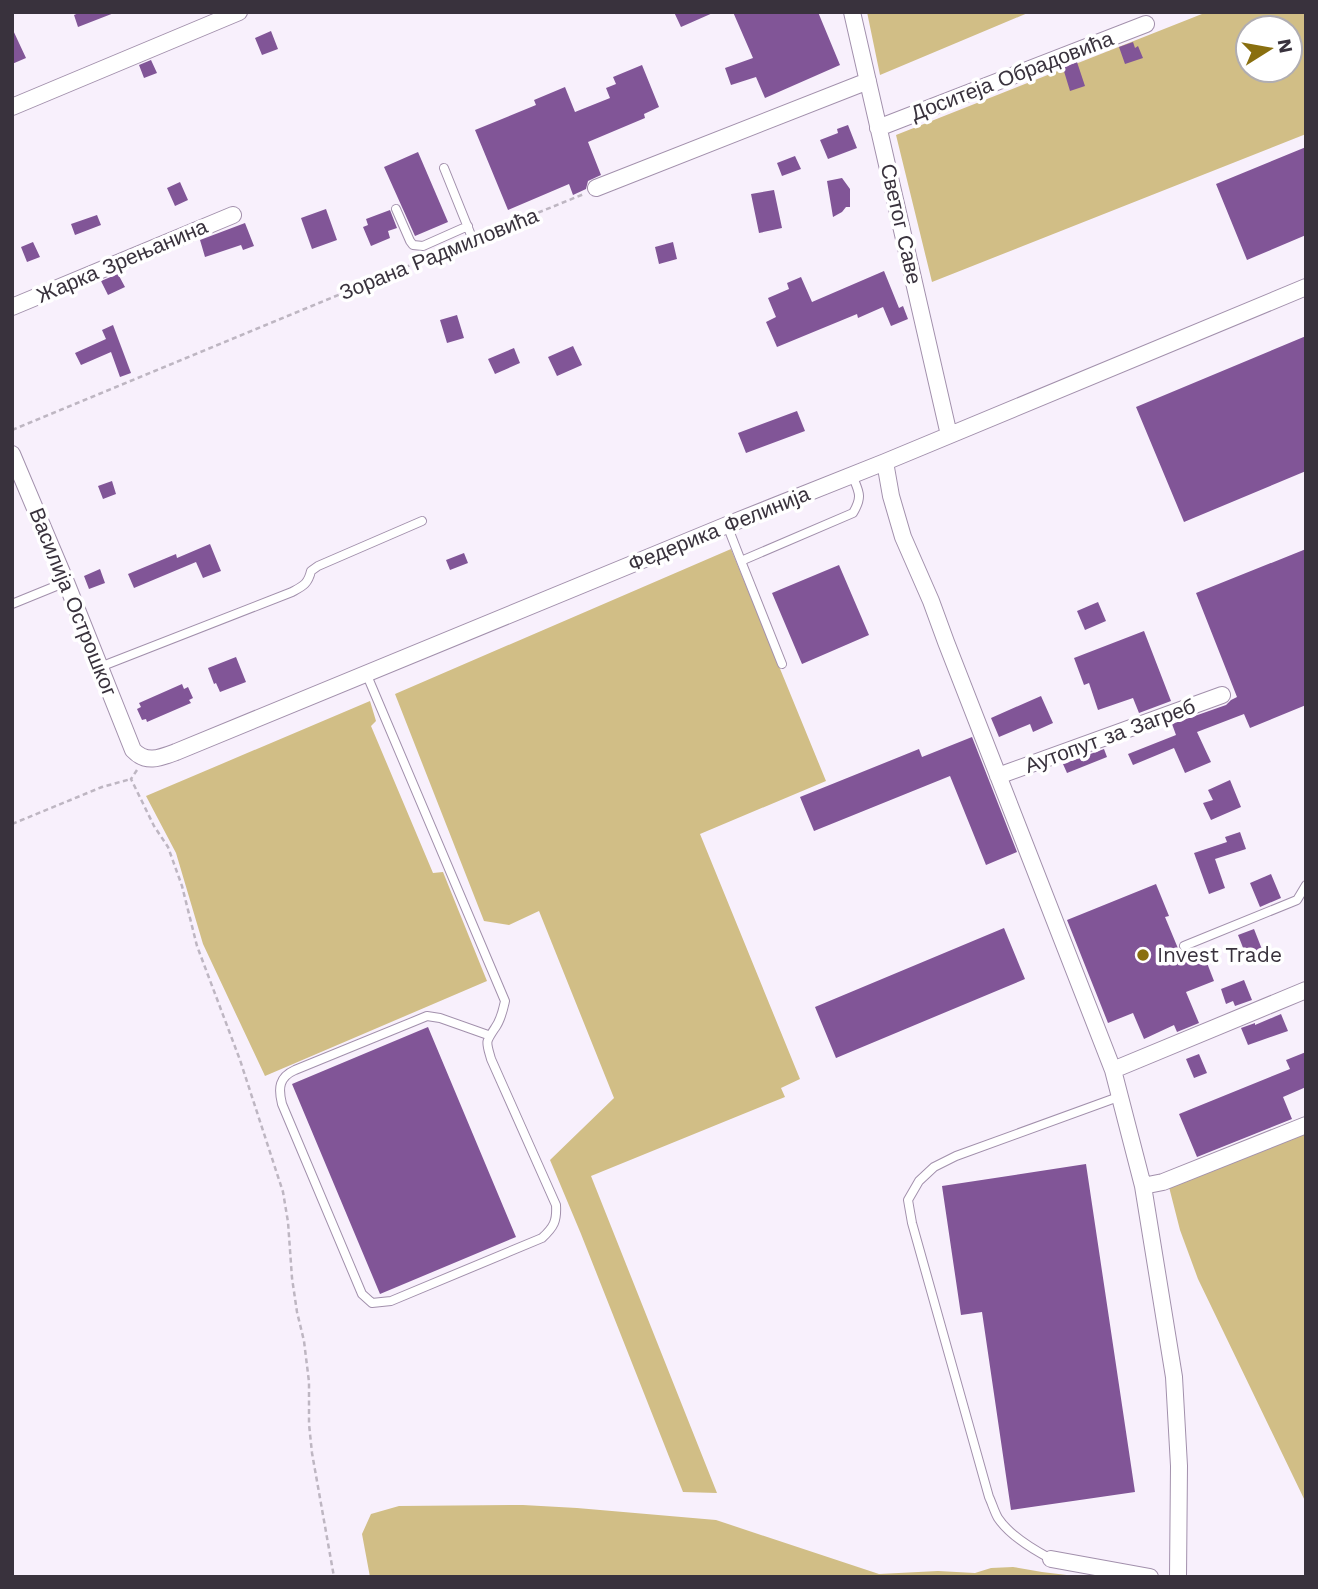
<svg xmlns="http://www.w3.org/2000/svg" width="1318" height="1589" font-family="'Work Sans',sans-serif">
  <style>
    .green { fill: #d1be86; fill-rule: evenodd }
    .building { fill: #815597 }
    .lines { fill: none; stroke-linecap: round; stroke-linejoin: round }
    .lane-casing { stroke: #a290ac; stroke-width: 10 }
    .street-casing { stroke: #a290ac; stroke-width: 18 }
    .path { stroke: #beb6c2; stroke-width: 2.5; stroke-dasharray: 5 3.5; stroke-linecap: butt }
    .lane { stroke: #fff; stroke-width: 8 }
    .street { stroke: #fff; stroke-width: 16 }
    .poi-dot { fill: #896f0f; stroke: #fff; stroke-width: 2.5 }
    .labels { text-anchor: middle; stroke-width: 7; stroke-linejoin: round; paint-order: stroke }
    .street-label { font-size: 21px; fill: #39323d; stroke: #fff }
    .poi-label { font-size: 21px; fill: #39323d; stroke: #fff; text-anchor: start }
  </style>
  <rect width="100%" height="100%" fill="#f8f0fc"/>
  <path class="green" d="M867,12H1030L880,75Z
    M1207,12H1306V134L932,282L896,135ZM1248,28H1290V70H1248Z
    M731,549L826,781L700,834L800,1079L781,1088L785,1097L591,1176L717,1493L683,1492L581,1234L550,1160L614,1098L539,911L509,925L484,921L395,694Z
    M370,701L376,721L371,726L433,873L443,872L487,981L265,1076L203,944L176,853L146,796Z
    M1306,1130V1503L1198,1279L1180,1230L1169,1187Z
    M523,1505L577,1508L716,1520L879,1574L938,1571L975,1573L991,1568L1013,1567L1042,1572L1083,1577H370L362,1534L371,1514L399,1506Z"/>
  <path class="building" d="M81,12H113L114,13L78,27L74,15Z
    M674,12H715L681,27Z
    M733,12H818L840,65L765,98L756,77L731,85L725,68L753,58Z
    M12,28L26,58L12,64Z
    M271,31L278,49L262,55L255,38Z
    M1133,42L1135,48L1138,46L1143,58L1125,64L1119,47Z
    M151,60L157,73L144,78L139,65Z
    M1077,62L1085,86L1070,91L1063,68Z
    M642,65L659,107L644,114L645,118L588,142L601,175L588,181L586,189L573,195L569,184L508,210L475,130L536,105L534,100L565,87L575,112L610,98L606,88L616,84L613,77Z
    M848,125L857,148L828,159L820,140L838,133L837,129Z
    M1306,147V235L1247,260L1216,184Z
    M418,152L448,222L415,236L384,167Z
    M795,156L801,169L782,176L777,163Z
    M842,178L850,189V207H846L842,212L833,217L827,181Z
    M180,182L188,200L175,206L167,188Z
    M774,190L782,228L759,233L751,194Z
    M326,209L337,240L312,249L301,218Z
    M390,210L397,228L388,231L390,238L371,246L363,227L368,225L366,219Z
    M97,215L101,225L75,235L71,224Z
    M245,223L254,246L243,250L241,245L205,257L200,240Z
    M33,242L40,257L27,262L21,247Z
    M673,242L677,259L659,264L655,247Z
    M884,271L899,308L903,306L908,319L891,326L883,307L858,318L857,314L777,347L766,322L776,317L768,298L789,289L787,283L801,277L812,302Z
    M118,274L125,287L108,295L101,281Z
    M457,315L464,338L447,343L440,320Z
    M113,325L131,373L120,377L111,352L81,365L75,353L106,339L102,330Z
    M1306,336V471L1184,522L1136,407Z
    M573,346L582,365L557,376L548,357Z
    M514,348L520,363L495,374L488,359Z
    M797,411L805,431L746,453L738,433Z
    M112,481L116,494L103,499L98,486Z
    M210,544L221,571L203,578L196,562L134,588L128,574L176,554L177,558Z
    M1306,549V705L1250,728L1244,714L1197,732L1211,762L1185,773L1174,748L1133,765L1128,754L1176,735L1172,724L1226,705L1231,700L1237,697L1196,593Z
    M464,553L468,563L450,570L446,560Z
    M839,565L869,635L802,664L772,593Z
    M100,569L105,583L89,589L84,576Z
    M1098,602L1106,621L1085,630L1077,611Z
    M1144,631L1171,701L1139,713L1133,698L1098,710L1089,683L1084,685L1074,658Z
    M236,657L246,682L220,692L216,683L214,684L208,668Z
    M182,684L184,689L188,687L193,698L189,700L191,703L147,722L146,719L142,720L137,709L141,707L139,703Z
    M1041,696L1053,723L1033,732L1030,724L999,737L991,718Z
    M972,737L1017,852L986,865L950,776L814,831L800,797L919,749L922,757Z
    M1104,749L1107,757L1067,773L1063,764Z
    M1230,780L1241,807L1211,820L1203,803L1213,800L1208,790Z
    M1240,832L1246,849L1215,859L1225,888L1209,894L1194,853L1227,842L1225,837Z
    M1271,874L1281,898L1260,907L1250,883Z
    M1156,884L1169,916L1165,917L1182,958L1202,950L1214,981L1186,992L1199,1023L1177,1032L1174,1025L1144,1039L1133,1013L1108,1023L1067,920Z
    M1004,928L1025,979L836,1058L815,1007Z
    M1254,929L1265,957L1249,963L1238,935Z
    M1244,980L1252,1000L1235,1006L1233,1001L1226,1004L1221,989Z
    M1281,1014L1288,1031L1248,1045L1241,1028L1255,1023V1025Z
    M428,1027L516,1237L380,1294L292,1084Z
    M1306,1052V1087L1283,1097L1292,1119L1197,1157L1179,1114L1290,1069L1286,1060Z
    M1199,1054L1207,1073L1194,1078L1186,1059Z
    M1086,1164L1135,1492L1011,1510L982,1312L961,1315L942,1186Z"/>
  <g class="lines">
    <g class="lane-casing">
      <path id="lane" d="M444,168L473,240
        M396,209L410,241L413,245L423,246L468,226
        M727,525L741,561L853,513C863,496 859,492 852,475
        M741,561L782,664
        M12,604L66,582
        M100,667L292,592C303,586 308,584 311,571L318,566L422,521
        M366,673L505,1001C503,1010 501,1020 495,1028C485,1043 486,1041 491,1059L556,1205C557,1221 554,1227 542,1238L391,1301L372,1303L362,1294L282,1104C278,1088 279,1077 295,1070L427,1016L440,1018L488,1035
        M1184,946L1297,900L1306,885
        M1051,1559C1032,1549 1010,1536 998,1518C994,1511 992,1503 989,1497L912,1223L908,1200L919,1181L934,1167L956,1156L1121,1096"/>
    </g>
    <g class="street-casing">
      <path id="street" d="M852,12L949,435
        M12,107L239,12
        M878,128L1146,24
        M596,188L868,81
        M12,307L233,215
        M12,454L66,582L133,750C146,764 160,758 176,752L727,525L885,462L1306,287
        M885,462L891,496L903,537L931,601L946,642L1113,1070L1143,1186L1174,1377L1179,1466L1178,1577
        M998,776L1222,695
        M1113,1070L1306,990
        M1143,1186L1163,1182L1306,1125
        M1051,1559L1150,1577"/>
    </g>
    <path class="path" d="M483,235L584,194
      M12,430L464,243
      M137,770L131,779L154,826L168,847L182,886L197,946L240,1060L283,1192L288,1222L292,1278L297,1312L304,1341L309,1382V1424L312,1453L334,1577
      M12,824L102,787L131,779"/>
    <use href="#lane" class="lane"/>
    <use href="#street" class="street"/>
  </g>
  <circle class="poi-dot" cx="1143" cy="955" r="7"/>
  <g class="labels">
    <g class="street-label">
      <text transform="translate(1012 76) rotate(-21)" y="7">Доситеја Обрадовића</text>
      <text transform="translate(901 224) rotate(77)" y="7">Светог Саве</text>
      <text transform="translate(439 254) rotate(-22)" y="7">Зорана Радмиловића</text>
      <text transform="translate(122 261) rotate(-23)" y="7">Жарка Зрењанина</text>
      <text transform="translate(719 529) rotate(-22)" y="7">Федерика Фелинија</text>
      <text transform="translate(73 602) rotate(68)" y="7">Василија Острошког</text>
      <text transform="translate(1110 736) rotate(-20)" y="7">Аутопут за Загреб</text>
    </g>
    <g class="poi-label">
      <text x="1157" y="962">Invest Trade</text>
    </g>
  </g>
  <rect width="1318" height="1589" fill="none" stroke="#39323d" stroke-width="28"/>
  <g transform="translate(1269 49) rotate(79)"><circle r="33" fill="#ffffff" stroke="#b0adb1" stroke-width="2"/>
  <path d="M0-5L12 26L0 18L-12 26Z" fill="#896f0f"/>
  <text y="-10" font-size="19" font-weight="bold" text-anchor="middle" fill="#39323d">N</text>
  </g>
</svg>
